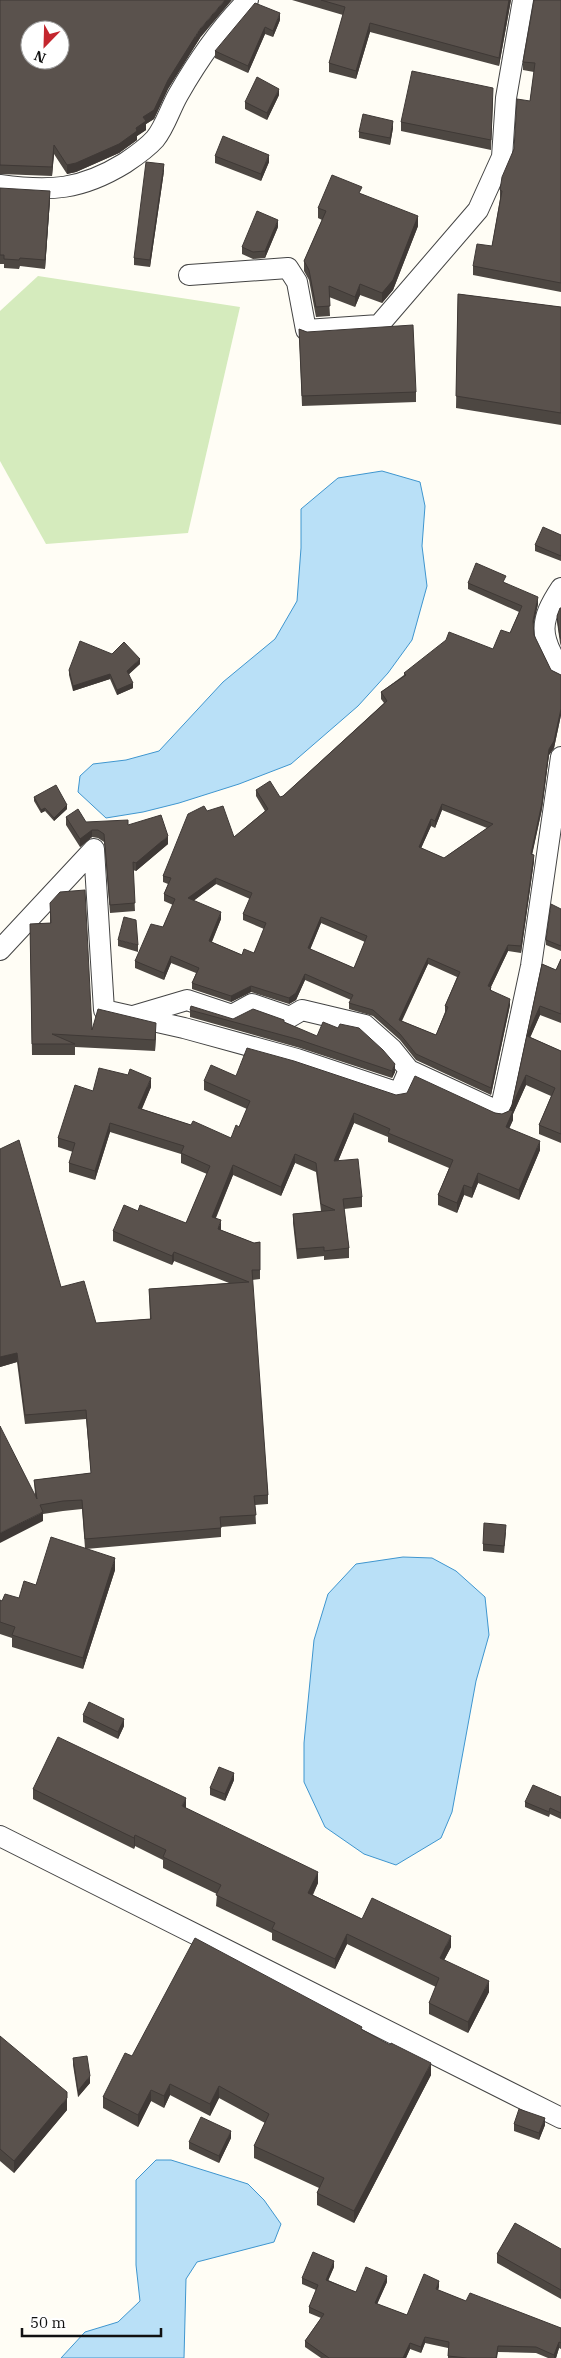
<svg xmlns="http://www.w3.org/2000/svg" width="561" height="2358" font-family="'IBM Plex Serif',serif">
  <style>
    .green { fill: #d5ebbd }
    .water { fill: #b9e0f7; stroke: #3f96cf }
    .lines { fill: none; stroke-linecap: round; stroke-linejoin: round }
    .street-casing { stroke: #444; stroke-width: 22 }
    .street { stroke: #fff; stroke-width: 20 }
    .wall { fill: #4d4742; fill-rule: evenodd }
    .shaded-wall { fill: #3f3936 }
    .building { fill: #5a524d; stroke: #3f3936; fill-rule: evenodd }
  </style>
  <rect width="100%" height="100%" fill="#fffdf5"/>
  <path class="green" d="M38,276L240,307L188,533L46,544L0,461V311Z"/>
  <path class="water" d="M382,471L420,482L425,506L422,546L427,586L412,640L388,673L358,706L291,764L239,784L179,803L143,812L106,818L78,792L80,776L93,764L126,760L159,751L223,682L275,639L297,601L301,548V509L338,478Z
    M403,1557L432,1558L456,1571L485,1597L489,1635L476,1681L452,1812L441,1838L396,1865L364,1854L325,1827L304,1782V1743L314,1640L328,1594L356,1564Z
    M156,2160H171L248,2184L264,2200L281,2224L274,2242L197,2262L186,2279L184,2358H61L85,2332L118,2322L140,2301L136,2265V2180Z"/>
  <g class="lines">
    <g class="street-casing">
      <path id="street" d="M0,185C50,192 81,190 125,163C134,157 147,148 155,139C165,127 170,109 178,95C198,60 220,28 248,0
        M189,275L288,268L297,282L306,330L379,325L478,210L502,157L506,98L523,0
        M561,588C539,621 539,636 561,670
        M0,950L94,849L104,1010L184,1028L297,1059L399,1093L409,1070L500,1112L531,966L561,757
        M133,1016L187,1000L232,1015L252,1004L290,1017L302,1010L365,1025L392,1049L409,1070
        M0,1836L561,2118"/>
    </g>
    <use href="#street" class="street"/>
  </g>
  <path class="wall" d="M0,0L200,38L168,89L154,119L146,124V130L137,136V140L119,153L76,172L67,174L54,154L52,176L0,174Z
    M292,0H511L499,66L370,32L356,79L329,72V63L343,15Z
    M561,0V292L473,275V266L492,246L500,199V190L530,101L534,72L523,70V62Z
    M280,20L273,37L265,34L248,73L215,58V51Z
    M279,95L267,120L245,109V102Z
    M493,98L491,150L401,131V122Z
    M393,128L390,145L359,138V132Z
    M215,156L269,162L261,181L215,163Z
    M164,171L150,267L134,265V258Z
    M0,188L50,200L45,269L20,266L19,269L4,268V264H0Z
    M362,194L418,226L393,290L382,303L360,295L355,307L329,297L330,316L316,317L309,280L304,271V261L322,220L318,218V208Z
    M278,227L265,258L253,259L242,254V247Z
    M458,294L561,307V425L456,408Z
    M299,329L307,332L416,392V402L302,406Z
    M561,535V561L535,551V545Z
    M468,583H506L538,604L533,625L534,635L551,670L561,675V715L554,748L549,755L542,809L532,854L534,861L521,953L508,951L491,987V990L510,1005L491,1095L416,1060L400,1040L373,1016L349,1009V1003L351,1000L305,980L296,1000L289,1004L251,992L231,1002L192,989V983L196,973L171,963L164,980L135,968V961L163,927L173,905L164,901V894L168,884L163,882V876L207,811L234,837L265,811L256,796V790L280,797L283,796L384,703L381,699V692L404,675V673L493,649L510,633L519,612L468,589ZM442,810L487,828L444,858L421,848L431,826L435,828ZM216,884L250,899L243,914V920L264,929L254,953L242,955L212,942L221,919L193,901ZM321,923L365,942L354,968L310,949ZM428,964L457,977L445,1006V1012L436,1035L402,1021Z
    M561,608V646L560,643L557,622V616Z
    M112,654L140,664L129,674L133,688L117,695L110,679L73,691L69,675V670Z
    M34,797L67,809L54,821L45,811L41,813L34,801Z
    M66,817L86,822L128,825L168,844L136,871L133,870L135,911L110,913L104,842L98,838L92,837L80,847L66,825Z
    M50,903L92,1030L156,1034L155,1051L75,1047V1055H32L30,924L50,923Z
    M561,909V951L546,945V940Z
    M118,940L138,945V952L118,946Z
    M561,959V1023L540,1015L530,1037L561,1051V1143L539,1134V1125L551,1096L526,1085L513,1114V1120L509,1128L540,1150L519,1200L478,1183L472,1198L464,1195L457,1213L438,1205V1195L449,1168L388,1142V1137L354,1123L338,1161L362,1197V1207L344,1209L349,1248V1258L324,1260V1256L297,1259L293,1223V1214L321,1211L316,1172L295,1163L281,1196L233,1175L216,1218L221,1230L254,1243L260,1242V1279L252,1280L268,1495V1504L255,1505L256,1524L221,1527V1537L86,1549L115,1570L83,1669L12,1647V1638L0,1634V1600L2,1601L19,1598L36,1585L85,1548L82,1509L63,1511L43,1514V1521L35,1495L34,1480L91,1473L86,1419L25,1424L17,1362L0,1367V1149L61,1287L96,1323L150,1319L149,1289L229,1283L174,1261L172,1265L113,1241V1231L138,1211L186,1223L207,1174L181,1163V1154L110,1132L95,1180L69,1172V1163L73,1152L58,1147V1138L93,1091L151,1087L142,1109L231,1138L239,1127L247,1109L204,1090V1081L236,1076L396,1095L502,1114L509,1111L512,1105L542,964L556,970Z
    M190,1010L233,1019L284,1022L395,1072L392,1078L300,1048L190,1017Z
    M506,1532L504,1553L483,1551V1544Z
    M83,1715L124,1726L118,1739L83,1722Z
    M234,1780L225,1801L210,1795V1788Z
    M33,1789L186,1808L318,1883L313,1895L362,1919L451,1947L444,1960L489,1992L468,2033L429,2014V2003L436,1987L347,1944L335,1969L272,1940V1933L216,1906L217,1894L163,1868V1860L135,1846L134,1849L33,1799Z
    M561,1797V1819L550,1814L549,1817L525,1807V1802Z
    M362,2030L431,2075L354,2223L317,2205V2193L319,2188L254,2158V2146L265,2123L219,2098L210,2116L170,2095L164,2108L151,2101L138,2127L103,2108V2097L132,2056Z
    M0,2036L67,2110L14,2173L0,2161Z
    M73,2058L90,2083L78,2097L73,2065Z
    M514,2124L545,2125L539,2140L514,2131Z
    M231,2138L219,2163L189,2149V2142Z
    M561,2249V2299L497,2263V2254Z
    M334,2267L328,2280L356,2292L387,2282L377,2304L407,2315L439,2287L438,2290L466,2301L561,2328V2349L559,2348L556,2358H548L536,2353L498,2352L497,2358H448V2348L425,2343L421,2353L410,2349L406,2358H321L305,2347V2341L321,2318L309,2313V2307L316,2290L302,2284V2278Z"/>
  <path class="shaded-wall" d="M225,0H232L200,38L168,89L154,119L146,124V130L137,136V140L119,153L76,172L67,174V165L136,128L168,80L200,29Z
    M509,0H511L499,66V58Z
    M280,13V20L273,37V31Z
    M370,23V32L356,79V71Z
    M265,27V34L248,73V66Z
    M279,89V95L267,120V113Z
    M393,121V128L390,145V138Z
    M54,145V154L52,176V167Z
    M269,155V162L261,181V174Z
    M164,164V171L150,267V260Z
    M50,191V200L45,269V260Z
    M418,216V226L393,290L382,303V293Z
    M278,220V227L265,258V251Z
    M360,284V295L355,307V297Z
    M538,597V604L533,627V621Z
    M140,659V664L127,676V671Z
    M110,674V679L73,691V686Z
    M133,683V688L117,695V690Z
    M561,709V715L554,748L549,755L542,809L531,860V854L549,749Z
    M442,804V810L435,828V821Z
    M67,805V809L54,821V818Z
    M45,808V811L41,813V810Z
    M431,819V826L419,853V847Z
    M92,830V837L80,847V839Z
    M168,836V844L136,871V863Z
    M534,855V861L521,953V946Z
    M216,878V884L188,905V898Z
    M221,912V919L209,948V941Z
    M321,917V923L308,955V948Z
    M508,945V951L488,993V986Z
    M171,956V963L164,980V973Z
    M428,958V964L399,1026V1020Z
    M305,974V980L296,1000L289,1004V998Z
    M251,986V992L231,1002V996Z
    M510,999V1005L491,1095V1088Z
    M540,1006V1015L527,1045V1036Z
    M156,1023V1034L155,1051V1040Z
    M395,1064V1072L392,1078V1071Z
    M526,1075V1085L513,1114V1120L506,1136V1127L510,1110Z
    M151,1078V1087L138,1117V1108Z
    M354,1113V1123L334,1171V1161Z
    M110,1123V1132L95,1180V1171Z
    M540,1141V1150L519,1200V1190Z
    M295,1154V1163L281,1196V1187Z
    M233,1165V1175L212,1226V1217Z
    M478,1173V1183L472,1198V1188Z
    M464,1185V1195L457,1213V1203Z
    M221,1220V1230L218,1229Z
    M174,1252V1261L172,1265V1256Z
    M17,1353V1362L0,1367V1357Z
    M43,1512V1521L0,1543V1533Z
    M115,1558V1570L83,1669V1658Z
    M124,1719V1726L118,1739V1732Z
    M234,1773V1780L225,1801V1794Z
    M186,1798V1809L182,1806Z
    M135,1835V1846L134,1849V1838Z
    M318,1872V1883L308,1903V1893Z
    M347,1934V1944L335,1969V1959Z
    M451,1936V1947L440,1968V1958Z
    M489,1981V1992L468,2033V2022Z
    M431,2063V2075L354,2223V2211Z
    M90,2076V2083L78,2097V2091Z
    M170,2084V2095L164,2108V2096Z
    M219,2086V2098L210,2116V2104Z
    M151,2090V2101L138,2127V2115Z
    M67,2098V2110L14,2173V2161Z
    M545,2118V2125L539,2140V2133Z
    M231,2131V2138L219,2163V2156Z
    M334,2261V2267L326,2286V2280Z
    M387,2276V2282L375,2309V2303Z
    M439,2281V2287L436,2295V2289Z
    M425,2337V2343L421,2353V2347Z
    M559,2342V2348L556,2358H554V2355Z
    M410,2343V2349L406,2358H403Z"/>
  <path class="building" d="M0,0H225L200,29L168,80L154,110L143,117L146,121L136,128L137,131L119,144L76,163L67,165L54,145L52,167L0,165ZM30,30H60V60H30Z
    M321,0H509L499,58L370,23L356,71L329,63L345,7Z
    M534,0H561V283L473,266L477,244L492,246L502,191L500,190L502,177L514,149L517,99L530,101L535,63L523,62Z
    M255,3L280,13L273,31L265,27L248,66L215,51Z
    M412,71L493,88L491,140L401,122Z
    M257,77L279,89L267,113L245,102Z
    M363,114L393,121L390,138L359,132Z
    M223,136L269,155L261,174L215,156Z
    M146,162L164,164L150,260L134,258Z
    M332,175L362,187L359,193L418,216L393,280L382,293L360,284L355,297L329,286L330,306L316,307L309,270L304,261L326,211L318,208Z
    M0,188L50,191L45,260L20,258L19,260L4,259V255H0Z
    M257,211L278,220L265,251L253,252L242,247Z
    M458,294L561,307V413L456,396Z
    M413,325L416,392L302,396L299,329L307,332Z
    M543,527L561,535V556L535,545Z
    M476,563L506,576L503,582L538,597L533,621L534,635L551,670L561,675V709L554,741L549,749L542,803L531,854L534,855L521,946L508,945L488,986L491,987L490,990L510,999L491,1088L416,1054L400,1034L373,1010L349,1003L353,995L305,974L296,993L289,998L251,986L231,996L192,983L199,968L171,956L164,973L135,961L151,924L163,927L175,899L164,894L171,878L163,876L188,814L204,806L207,811L223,806L234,837L268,809L256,790L270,781L280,797L283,796L387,701L381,692L406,675L404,673L446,640L449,632L493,649L501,630L510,633L522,606L468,583ZM442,804L493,824L444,858L419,847L431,819L435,821ZM216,878L252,893L243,914L266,923L254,953L244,949L242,955L209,941L221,912L188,898ZM321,917L367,936L354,968L308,948ZM428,958L460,972L445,1006L448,1007L436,1035L399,1020Z
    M560,608H561V639L560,637L557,616Z
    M80,641L112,654L124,642L140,659L127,671L133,683L117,690L110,674L73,686L69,670Z
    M56,785L67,805L54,818L45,808L41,810L34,797Z
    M78,809L86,822L128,820V825L161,815L168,836L136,863L133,862L135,903L110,905L104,834L98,830H92L80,839L66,817Z
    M85,890L92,1030L98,1009L156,1023L155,1040L52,1034L75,1044H32L30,924L51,923L50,903L60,892Z
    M551,904L561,909V946L546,940Z
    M124,917L136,920L138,945L118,940Z
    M561,959V1014L540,1006L527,1036L561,1051V1134L539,1125L555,1088L526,1075L510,1110L513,1111L506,1127L540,1141L519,1190L478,1173L472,1188L464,1185L457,1203L438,1195L453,1160L388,1133L390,1129L354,1113L334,1161L358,1159L362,1197L343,1199L349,1248L324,1251V1247L297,1249L293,1214L335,1210L321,1204L316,1163L295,1154L281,1187L233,1165L212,1217L221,1220L218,1229L254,1243L260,1242V1270H252L268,1495L254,1496L256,1515L220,1517L221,1528L85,1539L82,1500L63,1501L40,1505L43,1512L0,1533V1426L37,1499L34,1480L91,1473L86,1410L25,1415L17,1353L0,1357V1149L19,1140L61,1287L84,1281L96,1323L151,1319L149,1289L249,1282L174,1252L172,1256L113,1231L124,1205L138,1211L140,1205L186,1223L210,1166L181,1153L184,1146L110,1123L95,1171L69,1163L75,1143L58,1138L75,1085L93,1091L99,1068L128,1075L130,1069L151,1078L138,1108L191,1125L193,1121L231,1138L236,1125L239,1127L250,1101L204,1081L211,1065L236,1076L247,1048L294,1061L396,1095L407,1093L415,1076L495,1113L502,1114L509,1111L512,1105L542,964L556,970Z
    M191,1006L233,1019L253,1009L284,1020V1022L317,1036L323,1022L338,1028L340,1024L359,1028L383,1050L395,1064L392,1071L300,1040L190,1010Z
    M484,1523L506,1525L504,1546L483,1544Z
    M51,1537L115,1558L83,1658L12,1635L15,1627L0,1622V1600L2,1601L5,1594L19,1598L24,1581L36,1585Z
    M89,1702L124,1719L118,1732L83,1715Z
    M58,1737L186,1798L182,1806L318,1872L308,1893L362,1919L372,1898L451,1936L440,1958L489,1981L468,2022L429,2003L439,1978L347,1934L335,1959L272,1929L275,1923L216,1895L221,1885L163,1857L166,1850L135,1835L134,1838L33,1789Z
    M219,1767L234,1773L225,1794L210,1788Z
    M533,1785L561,1797V1813L550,1808L549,1812L525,1802Z
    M195,1938L362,2027L361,2029L390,2045L391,2043L431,2063L354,2211L317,2193L324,2178L254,2146L269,2114L219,2086L210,2104L170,2084L164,2096L151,2090L138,2115L103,2097L125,2053L132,2056Z
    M0,2036L67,2092V2098L14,2161L0,2149Z
    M87,2056L90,2076L78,2091L73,2058Z
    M519,2109L545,2118L539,2133L514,2124Z
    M201,2117L231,2131L219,2156L189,2142Z
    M515,2223L561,2249V2290L497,2254Z
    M313,2252L334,2261L326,2280L356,2292L366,2267L387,2276L375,2303L407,2315L424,2274L439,2281L436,2289L466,2301L470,2293L561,2328V2343L559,2342L554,2355L536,2347L498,2346L496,2358H467L448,2356L449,2342L425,2337L421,2347L410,2343L403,2358H329L305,2341L324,2314L309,2307L318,2285L302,2278Z"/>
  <g transform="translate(45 45) rotate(203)"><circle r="24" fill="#ffffff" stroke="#a0a0a0"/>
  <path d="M0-4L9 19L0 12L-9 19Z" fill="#c4262e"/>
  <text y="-8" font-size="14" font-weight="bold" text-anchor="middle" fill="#111111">N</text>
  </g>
  <path d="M22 2328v8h139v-8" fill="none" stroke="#111111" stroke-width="2.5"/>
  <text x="30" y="2328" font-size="15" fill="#111111" stroke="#ffffff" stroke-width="4" paint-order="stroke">50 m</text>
</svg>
